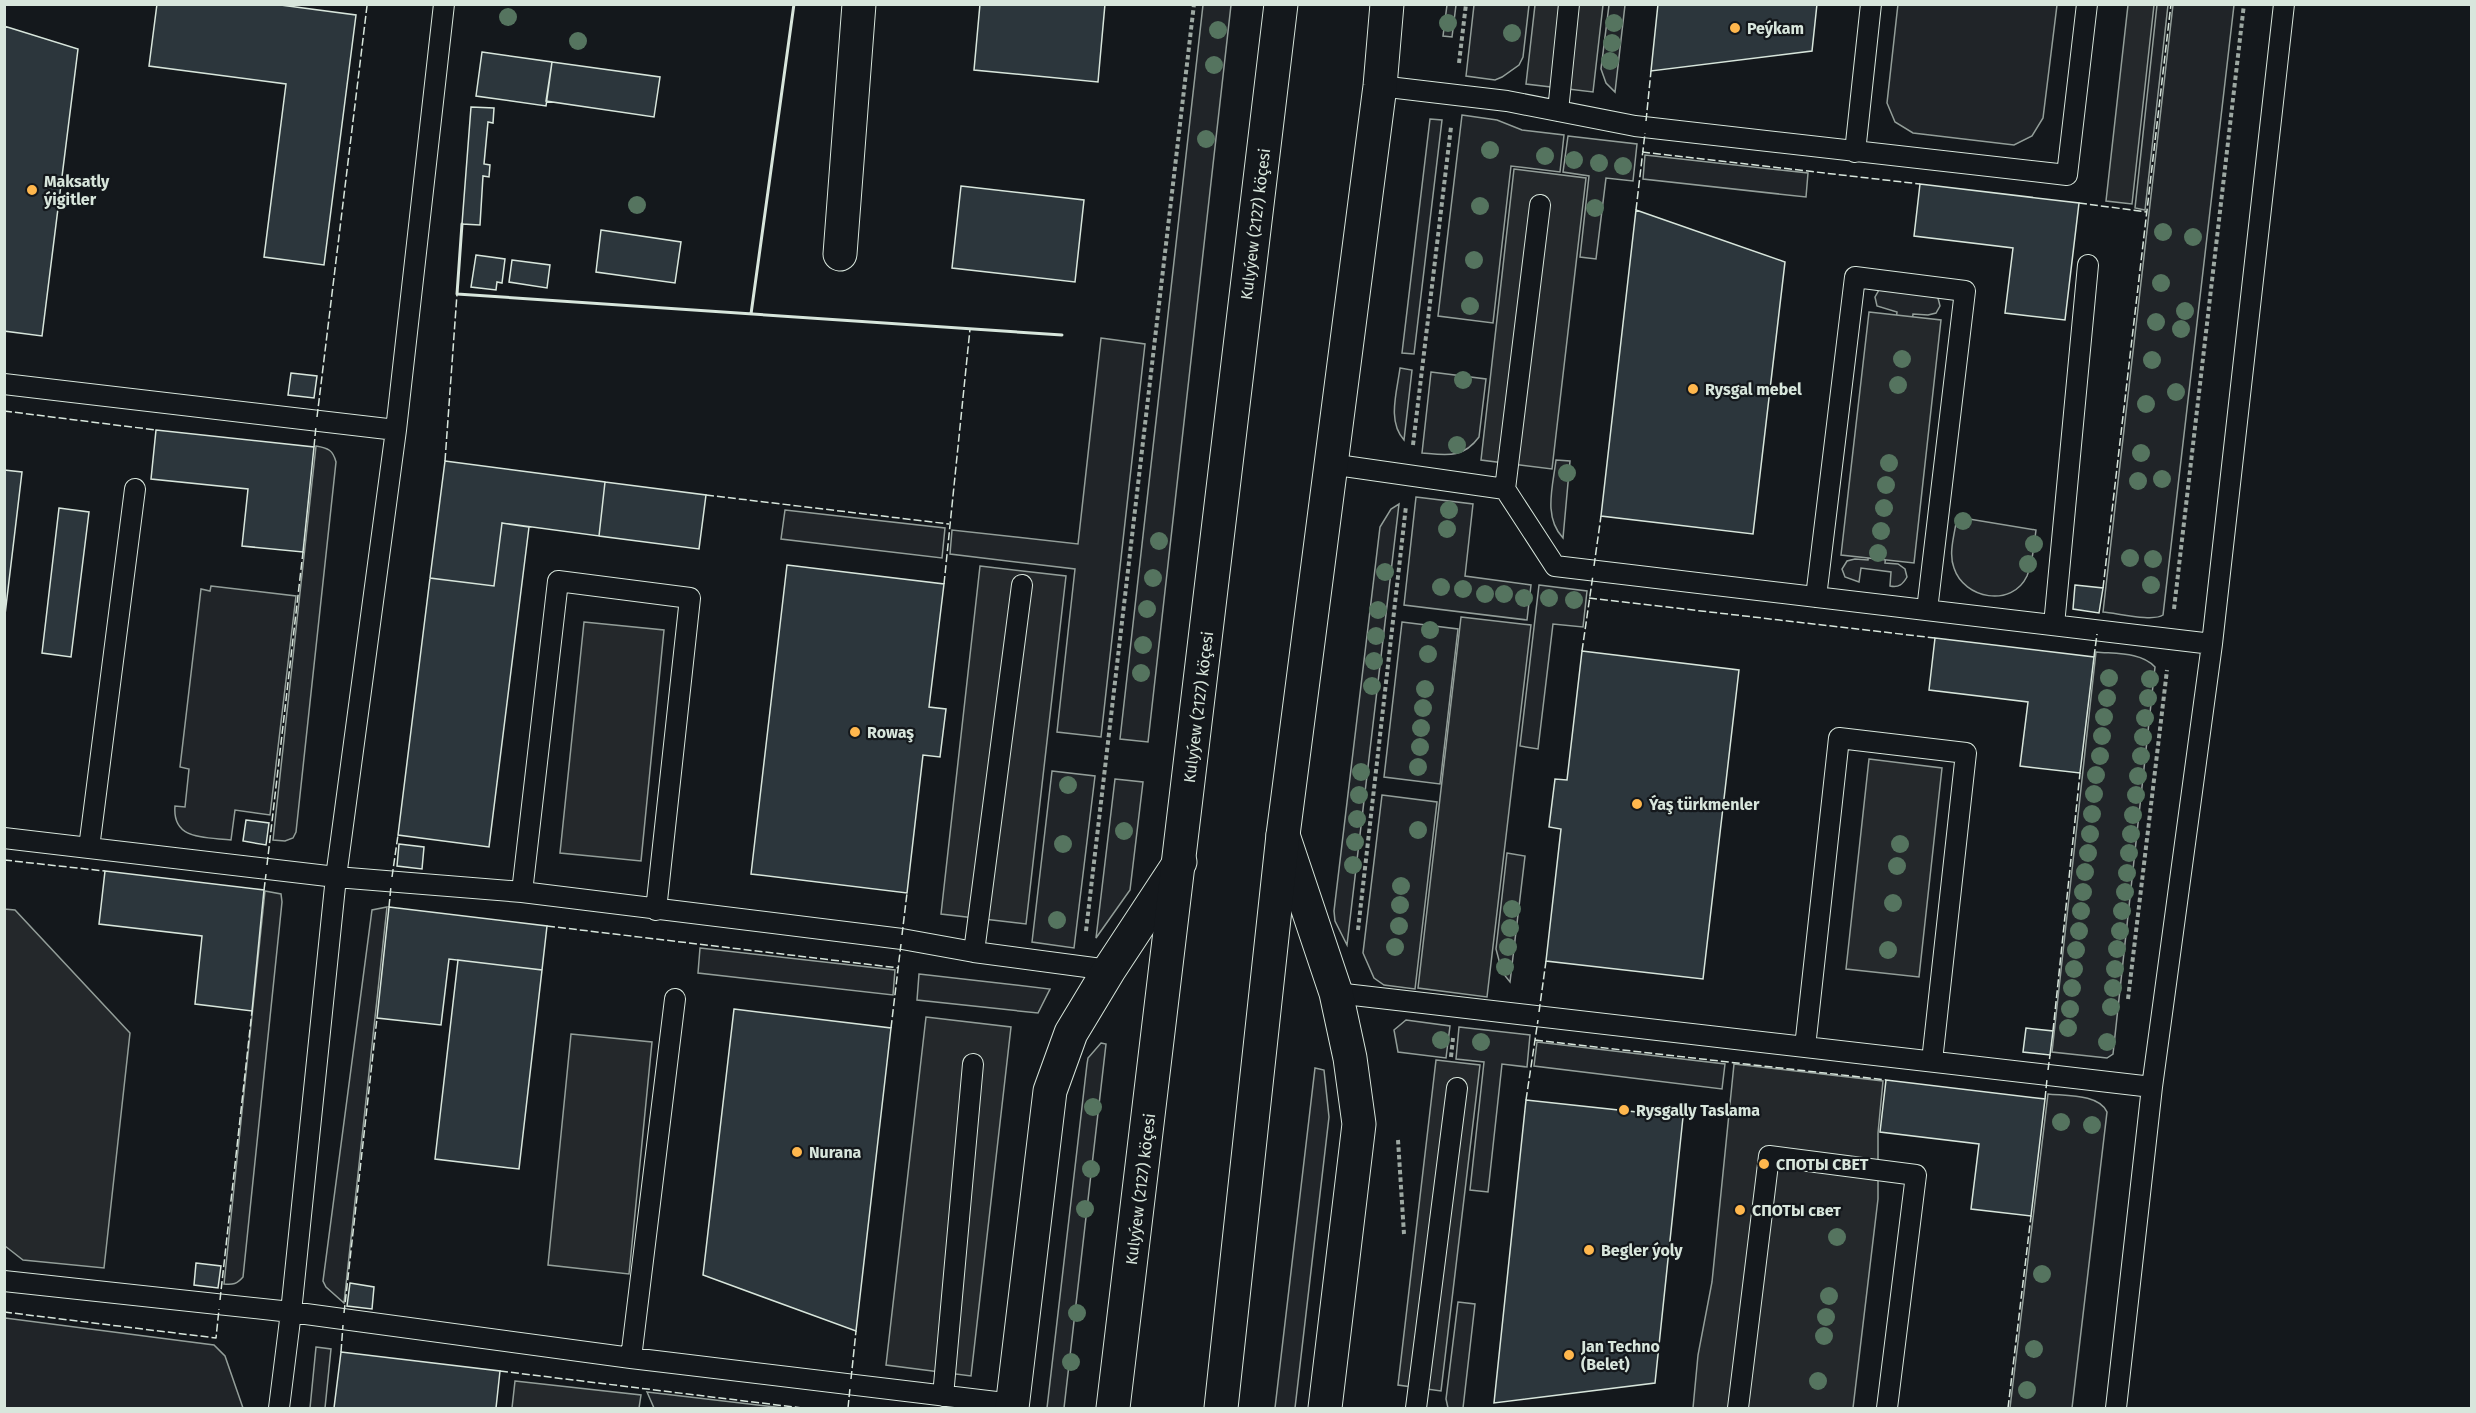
<svg xmlns="http://www.w3.org/2000/svg" width="2476" height="1413" font-family="'Fira Sans',sans-serif">
  <style>
    .green { fill: #202428; stroke: #939e99; stroke-width: 1.5 }
    .parking { fill: #24282b; stroke: #939e99; stroke-width: 1.5 }
    .building { fill: #2c363c; stroke: #d8e6dc; stroke-width: 1.5 }
    .lines { fill: none; stroke-linecap: round; stroke-linejoin: round }
    .lane-casing { stroke: #d8e6dc; stroke-width: 22 }
    .street-casing { stroke: #d8e6dc; stroke-width: 35 }
    .highway-casing { stroke: #d8e6dc; stroke-width: 35 }
    .path { stroke: #9da8a2; stroke-width: 4; stroke-dasharray: 4.5 3; stroke-linecap: butt }
    .lane { stroke: #14181c; stroke-width: 20 }
    .street { stroke: #14181c; stroke-width: 33 }
    .highway { stroke: #14181c; stroke-width: 33 }
    .fence { stroke: #d8e6dc; stroke-width: 1.5; stroke-dasharray: 8 3; stroke-linecap: butt }
    .wall { stroke: #d8e6dc; stroke-width: 3 }
    .tree { fill: #55745f }
    .poi-dot { fill: #ffb74d; stroke: #14181c; stroke-width: 2 }
    .labels { text-anchor: middle; stroke-width: 4.5; stroke-linejoin: round; paint-order: stroke }
    .poi-label { font-size: 16px; font-weight: bold; fill: #d8e6dc; stroke: #14181c; text-anchor: start }
    .street-label { font-size: 16px; fill: #d8e6dc; stroke: #14181c }
  </style>
  <rect width="100%" height="100%" fill="#14181c"/>
  <path class="green" d="M1898,4L2057,5L2043,118L2032,136L2014,145L1913,133L1895,122L1887,103Z
    M1203,5H1231L1148,742L1120,739Z
    M1447,5H1456L1452,37L1443,36Z
    M1474,5H1529L1523,57L1519,65L1502,77L1495,80L1466,76Z
    M1609,5H1625L1615,92L1606,83L1601,69Z
    M2157,5H2168L2145,210L2135,208Z
    M2173,5H2234L2163,615C2153,622 2117,613 2103,612Z
    M1462,115L1497,120L1522,130L1564,135L1560,172L1511,166L1493,323L1438,316Z
    M1430,119L1442,120L1414,354L1402,353Z
    M1568,136L1637,144L1633,181L1606,178L1596,259L1580,257L1589,176L1563,172Z
    M1645,155L1808,173L1806,197L1643,179Z
    M1887,288L1931,294L1938,298L1940,306L1936,313L1928,315L1913,314L1885,563L1898,564L1905,569L1907,577C1903,584 1899,588 1890,586L1891,572L1861,568L1859,582L1845,577L1842,569L1847,561L1855,559L1868,560L1897,312L1877,306L1875,297L1879,290Z
    M1101,338L1145,344L1101,737L1057,732L1075,569L950,554L952,530L1078,544Z
    M1400,368L1412,370L1404,440C1387,421 1397,392 1400,368Z
    M1431,372L1486,379L1479,437C1463,459 1446,455 1422,453Z
    M316,446C328,448 333,450 336,462L296,832L293,838L285,841L273,840Z
    M1556,460L1570,461L1563,538C1543,517 1553,486 1556,460Z
    M1416,497L1473,504L1465,576L1531,585L1527,620L1404,605Z
    M1399,504L1347,945L1335,921L1334,911L1380,527L1391,509Z
    M785,510L945,528L942,558L781,539Z
    M1957,517L2036,530C2034,545 2033,562 2027,576C2012,608 1964,599 1954,568C1948,553 1955,533 1957,517Z
    M1539,585L1587,591L1583,627L1553,624L1538,749L1520,746Z
    M211,586L296,596L270,815L235,810L231,840C206,837 172,841 175,806L185,807L189,769L180,767L201,589L210,591Z
    M1402,622L1458,629L1440,784L1384,777Z
    M2096,652C2116,654 2141,652 2155,667L2113,1054L2107,1058L2052,1052Z
    M1052,771L1095,776L1074,948L1032,942Z
    M1115,779L1143,782L1130,890L1096,938Z
    M1382,795L1437,802L1415,989L1384,985L1374,978L1363,953Z
    M1507,853L1525,856L1510,982L1502,972L1496,949Z
    M265,891L281,894L282,902L243,1277C237,1284 233,1285 224,1284Z
    M387,907L344,1303L326,1287L323,1281L372,910Z
    M700,948L895,970L893,995L698,973Z
    M919,974L1050,989L1038,1013L917,1000Z
    M1406,1020L1450,1026L1446,1058L1398,1052L1394,1030Z
    M1459,1027L1530,1035L1527,1067L1502,1064L1488,1192L1470,1190L1484,1062L1456,1059Z
    M1537,1042L1725,1064L1722,1089L1534,1066Z
    M1101,1043L1106,1044L1064,1408H1047L1087,1064L1088,1058Z
    M1315,1068L1324,1070L1329,1117L1295,1408H1275Z
    M2048,1094C2066,1096 2099,1094 2107,1112L2072,1408H2010Z
    M1458,1302L1475,1304L1463,1408H1448L1446,1399Z
    M5,1318L214,1345L225,1356L243,1408H5Z
    M316,1347L331,1349L325,1408H310Z
    M647,1392L784,1408H654Z"/>
  <path class="parking" d="M1535,5H1603L1593,92L1526,84Z
    M2128,5H2154L2132,204L2106,201Z
    M1514,169L1586,178L1552,469L1481,460Z
    M1869,312L1941,320L1914,563L1841,555Z
    M980,566L1066,576L1026,924L941,914Z
    M1461,617L1531,625L1487,997L1418,988Z
    M584,622L664,630L641,861L560,853Z
    M1869,759L1942,768L1919,977L1846,969Z
    M4,909L15,910L130,1033L104,1268L23,1260L5,1246Z
    M926,1017L1011,1027L971,1376L886,1365Z
    M571,1034L652,1042L629,1274L548,1265Z
    M1436,1060L1480,1065L1441,1391L1398,1385Z
    M1734,1064L1883,1081L1878,1133V1199L1853,1408H1693L1698,1355L1712,1282Z
    M515,1381L641,1395L639,1408H512Z"/>
  <path class="building" d="M157,4H273L356,15L324,265L264,257L286,84L149,66Z
    M980,4H1105L1098,82L974,70Z
    M1658,4H1817L1812,51L1651,71Z
    M4,26L78,49L42,336L4,331Z
    M482,52L552,62L546,106L476,96Z
    M552,62L660,77L654,117L546,101Z
    M471,107L494,108L493,123L488,122L484,164L490,165L489,177L483,176L480,225L462,224Z
    M1920,184L2079,203L2065,320L2005,313L2013,248L1914,236Z
    M961,186L1084,200L1075,282L952,268Z
    M1636,210L1785,262L1753,534L1601,516Z
    M601,230L681,242L675,283L596,272Z
    M476,255L505,259L502,283L497,282L496,290L471,287Z
    M512,260L550,265L547,288L509,282Z
    M291,373L317,376L314,398L288,395Z
    M156,430L314,447L303,552L242,546L248,489L151,479Z
    M445,461L605,482L599,536L502,523L494,586L430,578Z
    M4,470L22,472L4,623Z
    M605,482L706,495L699,549L599,536Z
    M59,508L89,512L71,657L42,653Z
    M502,523L529,527L489,847L398,835L430,578L494,586Z
    M787,565L944,584L929,707L946,709L940,757L923,755L907,893L751,874Z
    M2075,585L2103,588L2099,613L2073,609Z
    M1935,638L2094,657L2080,773L2020,766L2028,702L1929,690Z
    M1582,651L1739,670L1703,979L1546,961L1561,829L1549,827L1555,779L1567,780Z
    M246,820L269,823L266,845L243,841Z
    M399,844L424,847L422,869L397,866Z
    M105,871L264,890L252,1011L195,1004L202,936L99,924Z
    M389,907L547,926L542,970L449,959L441,1025L377,1018Z
    M458,960L542,970L519,1169L435,1159Z
    M734,1009L891,1028L856,1331L703,1275Z
    M2026,1028L2053,1031L2050,1055L2023,1052Z
    M1886,1080L2045,1099L2031,1216L1971,1209L1979,1144L1880,1132Z
    M1526,1100L1683,1117L1655,1383L1494,1403Z
    M196,1263L221,1266L218,1288L194,1285Z
    M350,1283L374,1287L372,1309L347,1306Z
    M341,1352L500,1371L496,1408H334Z"/>
  <g class="lines">
    <g class="lane-casing">
      <path id="lane" d="M1380,86L1507,101L1635,126L2067,175L2087,4
        M1558,111L1569,4
        M1855,152L1871,4
        M4,384L396,430
        M1330,464L1505,489L1555,566L2212,644
        M1505,489L1540,205
        M1816,597L1855,277L1965,291L1927,610
        M2054,625L2088,265
        M4,838L336,877L522,892L902,939L974,952L1109,970
        M89,848L135,489
        M522,892L558,581L690,598L656,910
        M974,952L1022,585
        M1336,993L2152,1087
        M1805,1047L1839,738L1966,753L1932,1061
        M4,1281L291,1312L631,1358L1013,1404
        M631,1358L675,999
        M943,1396L973,1064
        M279,1408L291,1312L336,877L396,430L444,4
        M1416,1408L1457,1088
        M1738,1408L1769,1156L1916,1175L1887,1408
        M2116,1408L2152,1087L2212,644L2284,4"/>
    </g>
    <g class="street-casing">
      <path id="street" d="M840,254L859,4
        M1283,835L1336,993L1350,1058L1359,1124L1325,1408
        M1012,1408L1050,1091L1071,1033L1109,970L1180,862"/>
    </g>
    <g class="highway-casing">
      <path id="highway" d="M1113,1408L1281,4
        M1221,1408L1283,835L1380,86L1387,4"/>
    </g>
    <path class="path" d="M1459,63L1466,4
      M1413,445L1451,127
      M2174,609L2244,4
      M1358,930L1406,506
      M1086,931L1194,4
      M2128,999L2167,670
      M1451,1057L1453,1038
      M1398,1140L1404,1234"/>
    <use href="#lane" class="lane"/>
    <use href="#street" class="street"/>
    <use href="#highway" class="highway"/>
    <path class="fence" d="M1646,121L1651,71
      M1642,152L1920,184
      M2079,203L2147,212
      M1636,210L1645,133
      M4,411L156,430
      M317,417L367,6
      M314,447L316,426
      M445,461L457,294
      M706,495L949,524
      M1594,566L1601,516
      M944,584L970,329
      M2103,588L2171,4
      M1589,598L1935,638
      M1582,651L1593,575
      M2094,657L2097,634
      M4,860L105,871
      M267,865L303,552
      M392,877L398,835
      M264,890L266,874
      M389,907L391,886
      M547,926L899,968
      M902,935L907,893
      M1539,1012L1546,961
      M891,1028L901,944
      M2053,1031L2080,773
      M1535,1040L1886,1080
      M2048,1070L2050,1055
      M2045,1099L2047,1079
      M1526,1100L1538,1020
      M220,1300L252,1011
      M4,1312L216,1338L219,1309
      M344,1313L377,1018
      M341,1352L343,1325
      M500,1371L802,1408
      M851,1379L856,1331
      M848,1408L850,1388
      M2008,1408L2031,1216"/>
    <path class="wall" d="M462,224L457,294L1062,335
      M751,314L794,4"/>
  </g>
  <g class="tree">
    <circle cx="508" cy="17" r="9"/>
    <circle cx="1448" cy="23" r="9"/>
    <circle cx="1614" cy="23" r="9"/>
    <circle cx="1218" cy="30" r="9"/>
    <circle cx="1512" cy="33" r="9"/>
    <circle cx="578" cy="41" r="9"/>
    <circle cx="1612" cy="43" r="9"/>
    <circle cx="1610" cy="61" r="9"/>
    <circle cx="1214" cy="65" r="9"/>
    <circle cx="1206" cy="139" r="9"/>
    <circle cx="1490" cy="150" r="9"/>
    <circle cx="1545" cy="156" r="9"/>
    <circle cx="1574" cy="160" r="9"/>
    <circle cx="1599" cy="163" r="9"/>
    <circle cx="1623" cy="166" r="9"/>
    <circle cx="637" cy="205" r="9"/>
    <circle cx="1480" cy="206" r="9"/>
    <circle cx="1595" cy="208" r="9"/>
    <circle cx="2163" cy="232" r="9"/>
    <circle cx="2193" cy="237" r="9"/>
    <circle cx="1474" cy="260" r="9"/>
    <circle cx="2161" cy="283" r="9"/>
    <circle cx="1470" cy="306" r="9"/>
    <circle cx="2185" cy="311" r="9"/>
    <circle cx="2156" cy="322" r="9"/>
    <circle cx="2181" cy="329" r="9"/>
    <circle cx="1902" cy="359" r="9"/>
    <circle cx="2152" cy="360" r="9"/>
    <circle cx="1463" cy="380" r="9"/>
    <circle cx="1898" cy="385" r="9"/>
    <circle cx="2176" cy="392" r="9"/>
    <circle cx="2146" cy="404" r="9"/>
    <circle cx="1457" cy="445" r="9"/>
    <circle cx="2141" cy="453" r="9"/>
    <circle cx="1889" cy="463" r="9"/>
    <circle cx="1567" cy="473" r="9"/>
    <circle cx="2162" cy="479" r="9"/>
    <circle cx="2138" cy="481" r="9"/>
    <circle cx="1886" cy="485" r="9"/>
    <circle cx="1884" cy="508" r="9"/>
    <circle cx="1449" cy="510" r="9"/>
    <circle cx="1963" cy="521" r="9"/>
    <circle cx="1447" cy="529" r="9"/>
    <circle cx="1881" cy="531" r="9"/>
    <circle cx="1159" cy="541" r="9"/>
    <circle cx="2034" cy="544" r="9"/>
    <circle cx="1878" cy="553" r="9"/>
    <circle cx="2130" cy="558" r="9"/>
    <circle cx="2153" cy="559" r="9"/>
    <circle cx="2028" cy="564" r="9"/>
    <circle cx="1385" cy="572" r="9"/>
    <circle cx="1153" cy="578" r="9"/>
    <circle cx="2151" cy="585" r="9"/>
    <circle cx="1441" cy="587" r="9"/>
    <circle cx="1463" cy="589" r="9"/>
    <circle cx="1485" cy="594" r="9"/>
    <circle cx="1504" cy="594" r="9"/>
    <circle cx="1524" cy="598" r="9"/>
    <circle cx="1549" cy="598" r="9"/>
    <circle cx="1574" cy="600" r="9"/>
    <circle cx="1147" cy="609" r="9"/>
    <circle cx="1378" cy="610" r="9"/>
    <circle cx="1430" cy="630" r="9"/>
    <circle cx="1376" cy="636" r="9"/>
    <circle cx="1143" cy="645" r="9"/>
    <circle cx="1428" cy="654" r="9"/>
    <circle cx="1374" cy="661" r="9"/>
    <circle cx="1141" cy="673" r="9"/>
    <circle cx="2109" cy="678" r="9"/>
    <circle cx="2150" cy="679" r="9"/>
    <circle cx="1372" cy="686" r="9"/>
    <circle cx="1425" cy="689" r="9"/>
    <circle cx="2107" cy="698" r="9"/>
    <circle cx="2148" cy="698" r="9"/>
    <circle cx="1423" cy="708" r="9"/>
    <circle cx="2104" cy="717" r="9"/>
    <circle cx="2145" cy="718" r="9"/>
    <circle cx="1421" cy="728" r="9"/>
    <circle cx="2102" cy="736" r="9"/>
    <circle cx="2143" cy="737" r="9"/>
    <circle cx="1420" cy="747" r="9"/>
    <circle cx="2100" cy="756" r="9"/>
    <circle cx="2141" cy="756" r="9"/>
    <circle cx="1418" cy="767" r="9"/>
    <circle cx="1361" cy="772" r="9"/>
    <circle cx="2096" cy="775" r="9"/>
    <circle cx="2138" cy="776" r="9"/>
    <circle cx="1068" cy="785" r="9"/>
    <circle cx="2094" cy="794" r="9"/>
    <circle cx="1359" cy="795" r="9"/>
    <circle cx="2136" cy="795" r="9"/>
    <circle cx="2092" cy="814" r="9"/>
    <circle cx="2133" cy="815" r="9"/>
    <circle cx="1357" cy="819" r="9"/>
    <circle cx="1418" cy="830" r="9"/>
    <circle cx="1124" cy="831" r="9"/>
    <circle cx="2090" cy="834" r="9"/>
    <circle cx="2131" cy="834" r="9"/>
    <circle cx="1355" cy="842" r="9"/>
    <circle cx="1063" cy="844" r="9"/>
    <circle cx="1900" cy="844" r="9"/>
    <circle cx="2088" cy="853" r="9"/>
    <circle cx="2129" cy="853" r="9"/>
    <circle cx="1353" cy="865" r="9"/>
    <circle cx="1897" cy="866" r="9"/>
    <circle cx="2085" cy="872" r="9"/>
    <circle cx="2127" cy="873" r="9"/>
    <circle cx="1401" cy="886" r="9"/>
    <circle cx="2083" cy="892" r="9"/>
    <circle cx="2125" cy="892" r="9"/>
    <circle cx="1893" cy="903" r="9"/>
    <circle cx="1400" cy="905" r="9"/>
    <circle cx="1512" cy="909" r="9"/>
    <circle cx="2081" cy="911" r="9"/>
    <circle cx="2122" cy="911" r="9"/>
    <circle cx="1057" cy="920" r="9"/>
    <circle cx="1399" cy="926" r="9"/>
    <circle cx="1510" cy="928" r="9"/>
    <circle cx="2079" cy="931" r="9"/>
    <circle cx="2120" cy="931" r="9"/>
    <circle cx="1395" cy="947" r="9"/>
    <circle cx="1508" cy="947" r="9"/>
    <circle cx="2117" cy="949" r="9"/>
    <circle cx="1888" cy="950" r="9"/>
    <circle cx="2076" cy="950" r="9"/>
    <circle cx="1505" cy="967" r="9"/>
    <circle cx="2074" cy="969" r="9"/>
    <circle cx="2115" cy="969" r="9"/>
    <circle cx="2072" cy="988" r="9"/>
    <circle cx="2113" cy="988" r="9"/>
    <circle cx="2111" cy="1007" r="9"/>
    <circle cx="2070" cy="1009" r="9"/>
    <circle cx="2068" cy="1028" r="9"/>
    <circle cx="1441" cy="1040" r="9"/>
    <circle cx="1481" cy="1042" r="9"/>
    <circle cx="2107" cy="1042" r="9"/>
    <circle cx="1093" cy="1107" r="9"/>
    <circle cx="2061" cy="1122" r="9"/>
    <circle cx="2092" cy="1125" r="9"/>
    <circle cx="1091" cy="1169" r="9"/>
    <circle cx="1085" cy="1209" r="9"/>
    <circle cx="1837" cy="1237" r="9"/>
    <circle cx="2042" cy="1274" r="9"/>
    <circle cx="1829" cy="1296" r="9"/>
    <circle cx="1077" cy="1313" r="9"/>
    <circle cx="1826" cy="1317" r="9"/>
    <circle cx="1824" cy="1336" r="9"/>
    <circle cx="2034" cy="1349" r="9"/>
    <circle cx="1071" cy="1362" r="9"/>
    <circle cx="1818" cy="1381" r="9"/>
    <circle cx="2027" cy="1390" r="9"/>
  </g>
  <g class="poi-dot">
    <circle cx="1735" cy="28" r="6"/>
    <circle cx="32" cy="190" r="6"/>
    <circle cx="1693" cy="389" r="6"/>
    <circle cx="855" cy="732" r="6"/>
    <circle cx="1637" cy="804" r="6"/>
    <circle cx="1624" cy="1110" r="6"/>
    <circle cx="797" cy="1152" r="6"/>
    <circle cx="1764" cy="1164" r="6"/>
    <circle cx="1740" cy="1210" r="6"/>
    <circle cx="1589" cy="1250" r="6"/>
    <circle cx="1569" cy="1355" r="6"/>
  </g>
  <g class="labels">
    <g class="poi-label">
      <text x="1747" y="34">Peýkam</text>
      <text x="44" y="187">Maksatly<tspan x="44" dy="18">ýigitler</tspan></text>
      <text x="1705" y="395">Rysgal mebel</text>
      <text x="867" y="738">Rowaş</text>
      <text x="1649" y="810">Ýaş türkmenler</text>
      <text x="1636" y="1116">Rysgally Taslama</text>
      <text x="809" y="1158">Nurana</text>
      <text x="1776" y="1170">СПОТЫ СВЕТ</text>
      <text x="1752" y="1216">СПОТЫ свет</text>
      <text x="1601" y="1256">Begler ýoly</text>
      <text x="1581" y="1352">Jan Techno<tspan x="1581" dy="18">(Belet)</tspan></text>
    </g>
    <g class="street-label">
      <text transform="translate(1255 224) rotate(-83)" y="6">Kulyýew (2127) köçesi</text>
      <text transform="translate(1198 707) rotate(-83)" y="6">Kulyýew (2127) köçesi</text>
      <text transform="translate(1140 1189) rotate(-83)" y="6">Kulyýew (2127) köçesi</text>
    </g>
  </g>
  <rect width="2476" height="1413" fill="none" stroke="#d8e6dc" stroke-width="12"/>
</svg>
